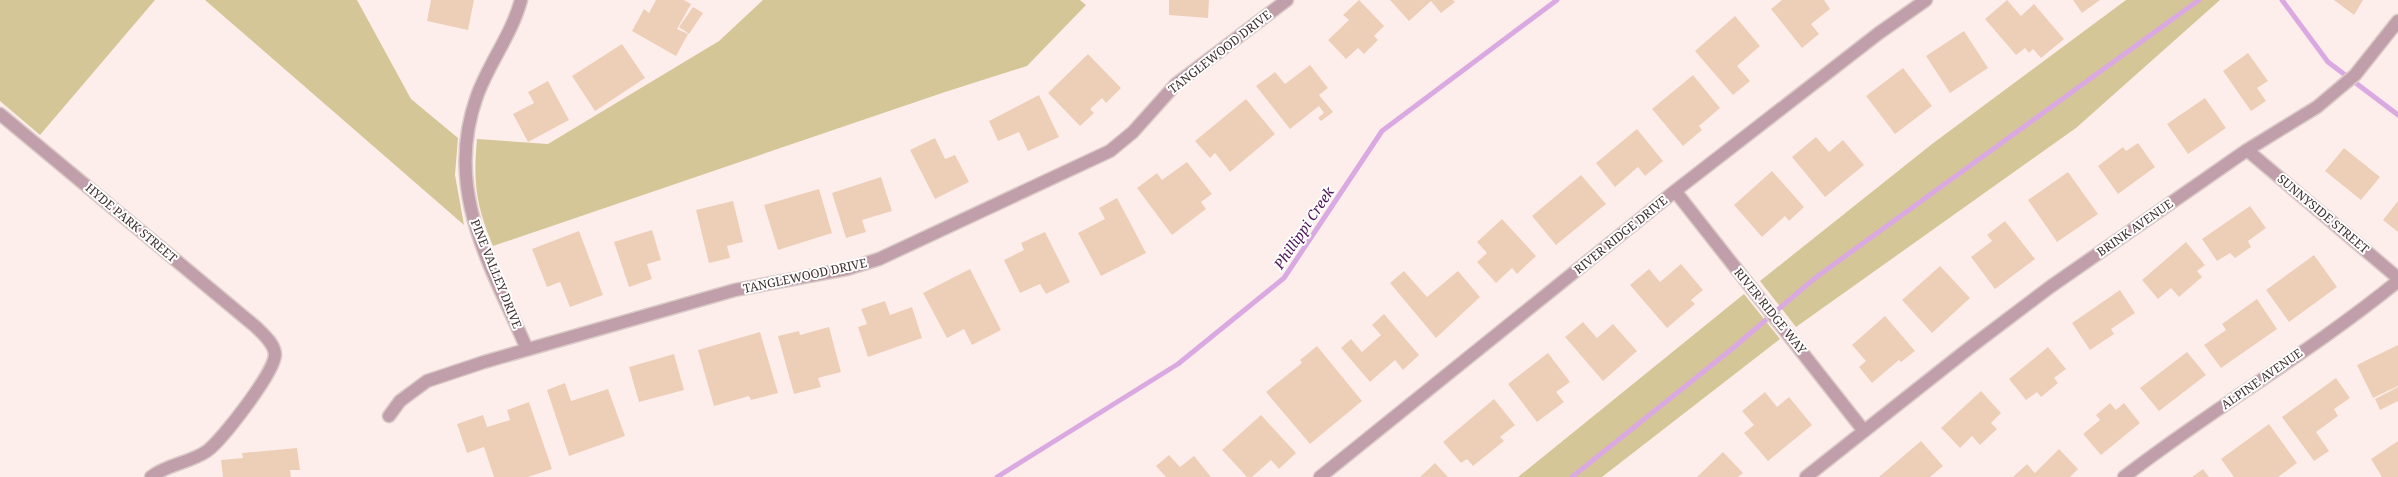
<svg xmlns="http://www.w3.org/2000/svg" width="2398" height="477" font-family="'Noto Serif',serif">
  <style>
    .green { fill: #d5c698 }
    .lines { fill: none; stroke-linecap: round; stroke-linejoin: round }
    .stream { stroke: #daa9e1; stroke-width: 5 }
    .building { fill: #edcfb8 }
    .minor-casing { stroke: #dbcbc8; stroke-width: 15 }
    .minor { stroke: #c09faa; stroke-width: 12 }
    .labels { text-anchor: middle; stroke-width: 4; stroke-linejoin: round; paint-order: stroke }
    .street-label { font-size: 12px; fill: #3d2d2b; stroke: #fff }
    .water-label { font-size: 14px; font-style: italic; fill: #4a0f53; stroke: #fff }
  </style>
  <rect width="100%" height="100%" fill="#feeeeb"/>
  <path class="green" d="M0,0H155L40,135L0,101Z
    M205,0H357L411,99L458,138L455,175L464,225Z
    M763,0H1080L1086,5L1027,66L945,92L493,246C476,205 473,183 477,139L548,144L719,41Z
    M2126,0H2220L2076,128L1796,327L1760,281L1932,144Z
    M1744,294L1780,339L1602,477H1518Z"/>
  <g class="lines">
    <path class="stream" d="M2282,0L2328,62L2398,115
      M997,477L1178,364L1284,278L1382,131L1557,0
      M1572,477L1733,348L1815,278L2199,0"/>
  </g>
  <path class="building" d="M431,0H474L468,30L427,21Z
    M656,0H684L691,4L677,29L688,34L676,56L632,31L644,9L649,13Z
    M1169,0H1209L1208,18L1169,15Z
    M1359,0L1384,26L1374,36L1378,40L1364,54L1358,48L1346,59L1328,40L1349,20L1343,15Z
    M1390,0H1453L1455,2L1441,13L1431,1L1409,21Z
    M1782,0H1824L1830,9L1811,24L1819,34L1802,48L1771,9Z
    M2007,0L2021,16L2034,4L2064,39L2041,58L2033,49L2029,53L2025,48L2016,55L1985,19Z
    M2073,0H2100L2082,13Z
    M2334,0H2363L2354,15Z
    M693,7L703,13L689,34L679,27Z
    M1735,16L1760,46L1737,66L1750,81L1733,95L1695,51Z
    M1964,31L1988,68L1950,93L1926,56Z
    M622,44L645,78L595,111L572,76Z
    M2248,53L2268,81L2257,88L2266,101L2251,111L2223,71Z
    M1088,54L1121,88L1106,103L1102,98L1090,109L1094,113L1080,126L1048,93Z
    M1310,65L1328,88L1319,95L1333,112L1321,121L1318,118L1324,113L1319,106L1290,129L1256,86L1275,72L1285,84Z
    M1903,68L1932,106L1895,134L1866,96Z
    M1693,75L1720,108L1699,126L1702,130L1683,146L1652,109Z
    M548,81L569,120L528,142L513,114L534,103L528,92Z
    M1039,95L1059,137L1028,151L1019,132L998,141L989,121Z
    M2205,98L2226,128L2188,154L2167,124Z
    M1246,99L1275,134L1230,172L1215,153L1210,158L1195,141Z
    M1637,129L1663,161L1645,176L1638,167L1615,187L1596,163Z
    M1816,137L1829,152L1843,140L1864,165L1825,197L1792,157Z
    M935,138L945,159L955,155L969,182L935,199L910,150Z
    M2138,143L2155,167L2118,194L2098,166L2123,147L2126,151Z
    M2344,148L2380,177L2361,200L2325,171Z
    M1187,162L1212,194L1201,202L1206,209L1172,235L1137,188L1157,173L1162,180Z
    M1772,171L1804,207L1789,221L1785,216L1762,237L1734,205Z
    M2068,172L2098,214L2057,242L2028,200Z
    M1581,175L1606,204L1556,245L1532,216Z
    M881,177L892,211L862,220L866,232L846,238L832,193Z
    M819,189L832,233L778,250L764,205Z
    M1117,198L1146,253L1101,276L1078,233L1105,219L1099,208Z
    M733,201L743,242L727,246L730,258L709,263L696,210Z
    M2398,201V232L2383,220Z
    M2250,206L2266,228L2248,241L2251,247L2235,258L2230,253L2217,261L2202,239Z
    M1502,219L1536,256L1517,274L1512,268L1496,283L1477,262L1487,253L1477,242Z
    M2005,221L2035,259L1995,289L1971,257L1992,241L1987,235Z
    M652,230L661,260L647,264L652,279L629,287L614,242Z
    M579,231L603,295L570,307L560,282L547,287L532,249Z
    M1045,232L1070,282L1046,294L1040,284L1020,293L1004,260L1024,250L1021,243Z
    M2186,242L2205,265L2197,271L2202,277L2179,297L2171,288L2158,299L2142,280Z
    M2314,255L2337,287L2289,322L2266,290Z
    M1681,264L1703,290L1691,300L1695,304L1667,328L1630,285L1649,269L1660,282Z
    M1940,266L1970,298L1932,333L1902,300Z
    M970,269L1001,330L972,345L964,329L947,338L923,293Z
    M1404,271L1427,297L1458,271L1480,297L1436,338L1390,283Z
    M2120,290L2135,313L2111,329L2114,334L2090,350L2072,323Z
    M2257,299L2277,329L2221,368L2204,345L2226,330L2222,324Z
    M885,301L890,315L912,307L922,338L868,357L858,327L867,324L861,309Z
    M1384,314L1419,355L1403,370L1395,360L1370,382L1341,348L1351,339L1362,352L1381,335L1372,325Z
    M1885,316L1915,351L1901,362L1899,360L1872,383L1859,367L1866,361L1852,345Z
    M1583,322L1597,338L1613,324L1637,351L1603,381L1565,337Z
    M829,327L841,372L818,378L821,387L794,394L778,336L799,331L800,335Z
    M760,332L778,393L751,400L749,396L714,406L698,350Z
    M2398,345V386L2373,398L2357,365Z
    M1317,346L1362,401L1310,444L1266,392L1302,363L1300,360Z
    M2048,347L2066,369L2054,378L2058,383L2041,397L2037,392L2026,400L2009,379Z
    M2187,352L2206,375L2159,411L2140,388Z
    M1548,353L1570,382L1556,392L1564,402L1537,422L1508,384Z
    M674,354L684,390L639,402L629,367Z
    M2336,378L2350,398L2334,409L2338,416L2316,432L2329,451L2314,461L2282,417Z
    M565,383L571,401L608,389L625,436L569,456L547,390Z
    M2398,387V401L2380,410L2375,399Z
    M1981,391L2001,413L1991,423L1997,429L1980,445L1972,436L1960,448L1941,428Z
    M1765,392L1777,407L1789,397L1812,425L1768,461L1744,433L1754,425L1742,411Z
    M1494,399L1515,425L1500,437L1504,441L1473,466L1467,459L1461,463L1443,442Z
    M529,402L552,469L528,477H494L484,447L467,453L457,424L483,415L487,427L510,420L507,410Z
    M2110,403L2116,410L2124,403L2140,423L2101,455L2083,434L2100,420L2096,415Z
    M1261,415L1296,453L1279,469L1271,460L1252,477H1247L1222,450Z
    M2269,424L2297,463L2278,477H2234L2221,459Z
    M1921,441L1943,466L1930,477H1879Z
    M2398,441V477H2382L2371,459Z
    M297,448L300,470H290L291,477H223L221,460L243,458L242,453Z
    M2059,449L2078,469L2070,477H2013L2027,464L2035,473Z
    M1723,452L1743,473L1738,477H1697Z
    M1169,455L1180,467L1194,456L1211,477H1166L1156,466Z
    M1435,463L1448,477H1420Z
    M2203,469L2209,477H2192Z"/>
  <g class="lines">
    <g class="minor-casing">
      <path id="minor" d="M521,0C512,34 489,63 477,96C443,190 491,266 527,349
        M0,114L256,327C263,334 275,344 275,355C274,373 222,440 207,451C190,463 167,464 151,477
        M2247,150L2398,278
        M1675,191L1864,431
        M389,416L400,401L427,381L484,362L735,290L847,269L879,259L1110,151L1133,132L1176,84L1287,0
        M1320,477L1675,191L1879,33L1926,0
        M1806,477L1968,349L2050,287L2247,150L2317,107L2355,75L2398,21
        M2124,477C2213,408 2311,352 2398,281"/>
    </g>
    <use href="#minor" class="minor"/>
  </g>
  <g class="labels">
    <g class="street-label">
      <text transform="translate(1220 52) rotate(-38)" y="4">TANGLEWOOD DRIVE</text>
      <text transform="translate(2323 214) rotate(40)" y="4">SUNNYSIDE STREET</text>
      <text transform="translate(131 223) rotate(40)" y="4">HYDE PARK STREET</text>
      <text transform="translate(2135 228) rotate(-35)" y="4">BRINK AVENUE</text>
      <text transform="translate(1621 235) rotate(-39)" y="4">RIVER RIDGE DRIVE</text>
      <text transform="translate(496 274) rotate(68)" y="4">PINE VALLEY DRIVE</text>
      <text transform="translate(805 276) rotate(-12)" y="4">TANGLEWOOD DRIVE</text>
      <text transform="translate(1770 311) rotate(51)" y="4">RIVER RIDGE WAY</text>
      <text transform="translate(2262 379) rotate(-35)" y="4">ALPINE AVENUE</text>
    </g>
    <g class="water-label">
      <text transform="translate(1304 228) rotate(-56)" y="5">Phillippi Creek</text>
    </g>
  </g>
</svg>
